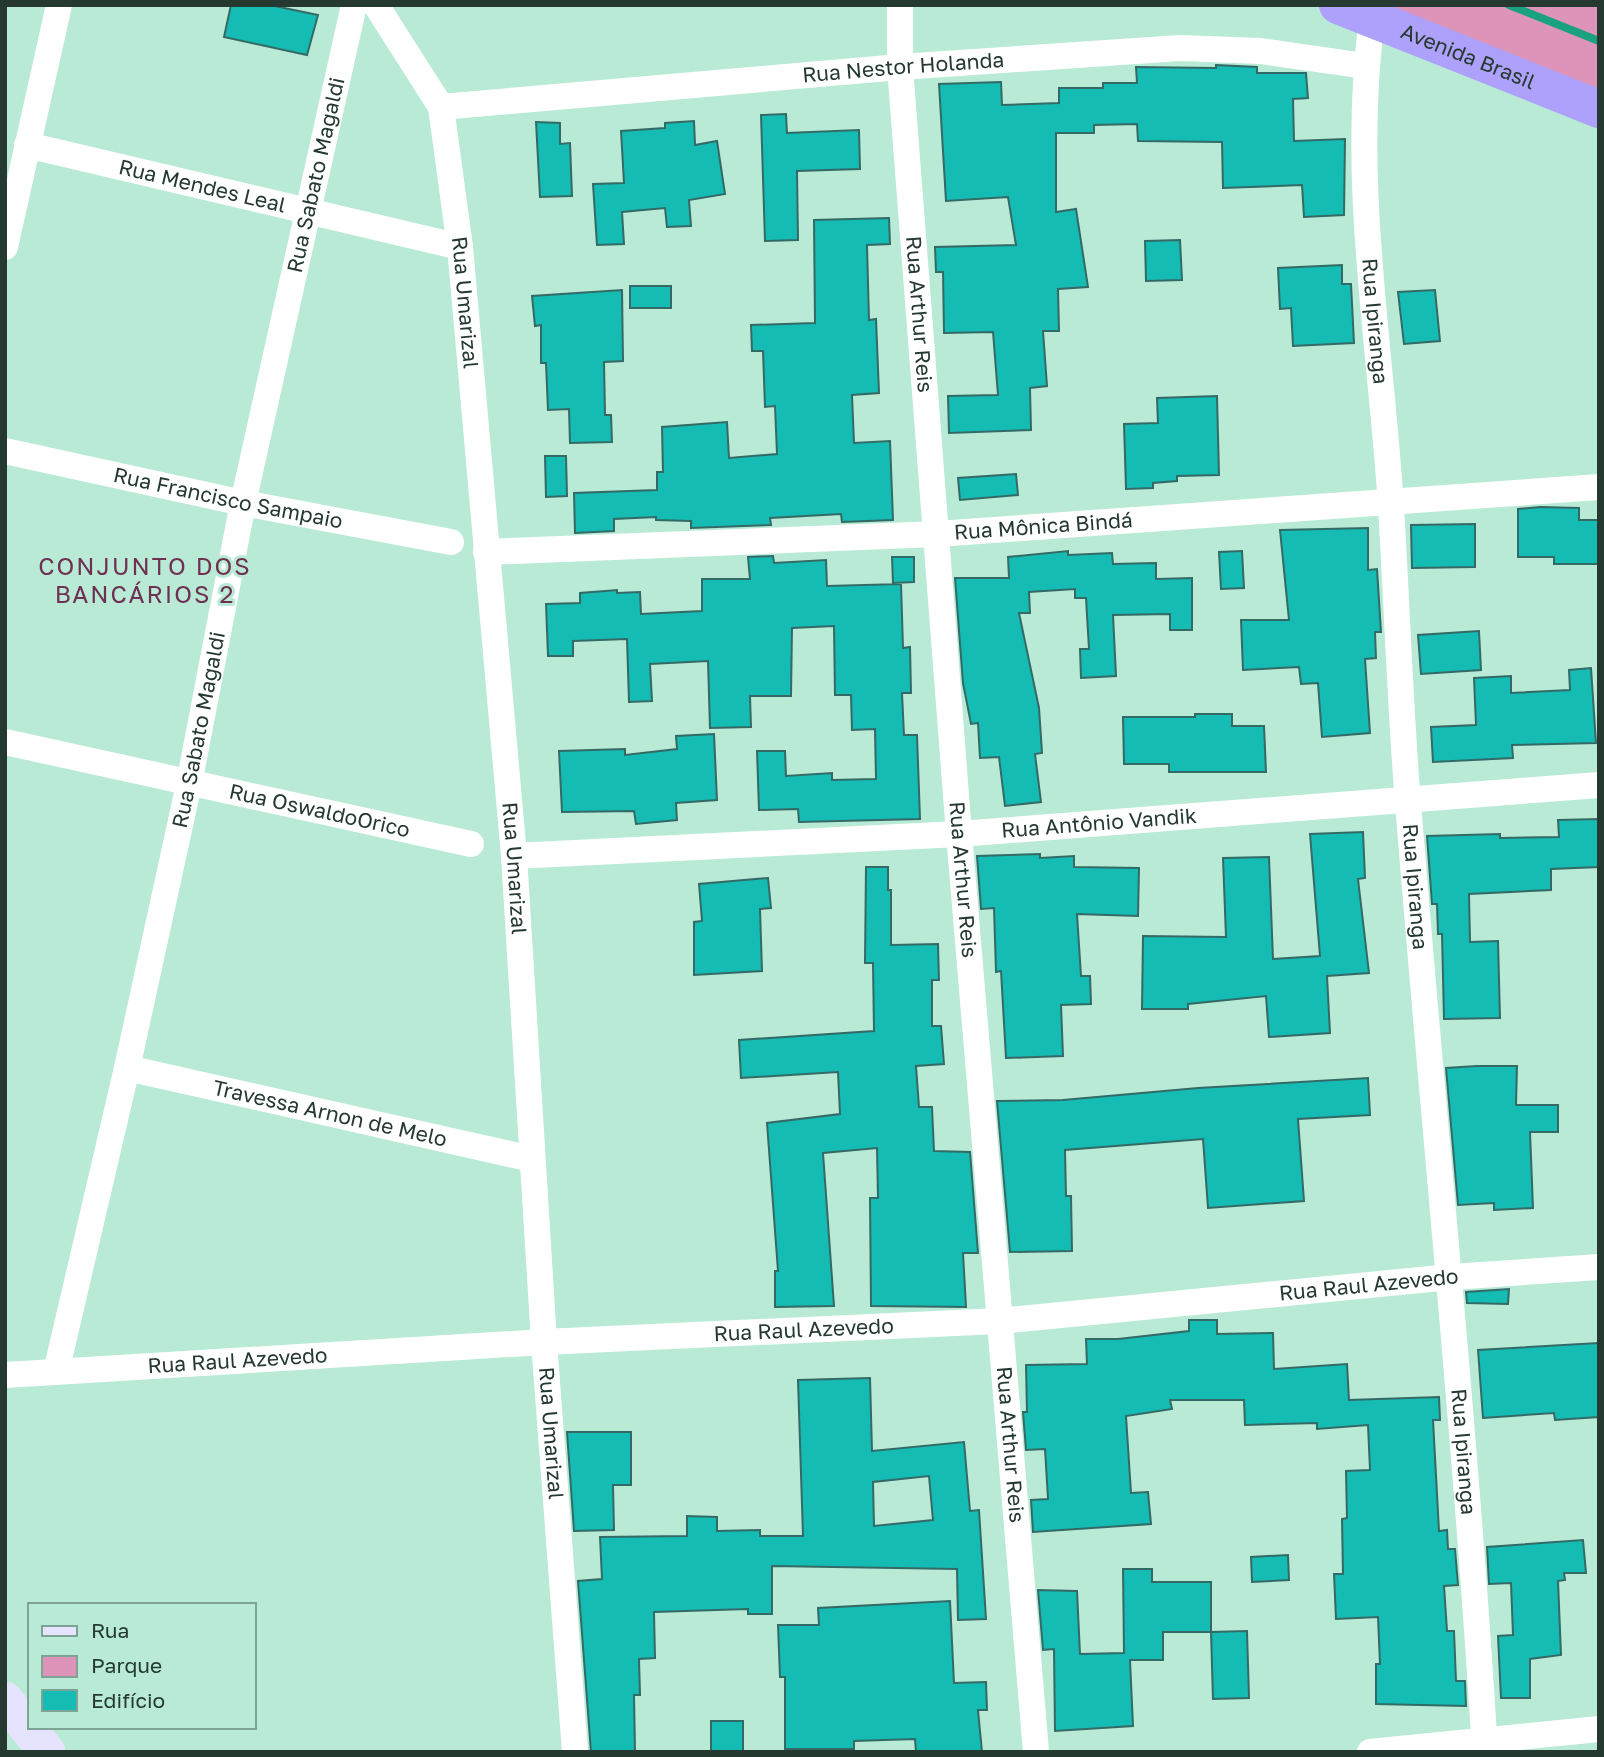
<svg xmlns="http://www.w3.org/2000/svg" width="1604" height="1757" font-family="'Golos Text',sans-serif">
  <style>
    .green { fill: #dd94b8 }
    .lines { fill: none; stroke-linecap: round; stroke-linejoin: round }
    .stream { stroke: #1aa27e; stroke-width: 8 }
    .building { fill: #15bcb3; stroke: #346a66; stroke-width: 2; fill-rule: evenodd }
    .street { stroke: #fff; stroke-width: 26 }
    .secondary { stroke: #e6e3fe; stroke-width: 37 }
    .highway { stroke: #ada1fc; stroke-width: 38 }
    .labels { text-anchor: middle; stroke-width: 6; stroke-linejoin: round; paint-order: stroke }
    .street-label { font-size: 21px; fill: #253931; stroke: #b8ead6 }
    .quarter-label { font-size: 24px; letter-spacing: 2px; fill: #703052; stroke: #b8ead6 }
  </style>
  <rect width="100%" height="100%" fill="#b8ead6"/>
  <path class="green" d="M1374,5H1599V98Z"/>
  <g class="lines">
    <path class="stream" d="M1509,5L1599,41"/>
  </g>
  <path class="building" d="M231,5H270L318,15L307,55L224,37Z
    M1216,65L1257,67V73H1306L1308,98L1293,99L1294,141L1345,139L1344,215L1304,217L1302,185L1223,188L1222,142L1138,141L1137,124L1094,125V133H1056V212L1076,209L1088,287L1058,289L1059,331H1043L1047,386L1030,388L1031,430L949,433L948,396L998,395L993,332L944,333L943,272H936L935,247L1016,245L1008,197L946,201L939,84L1001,82L1002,105L1059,103V88H1103V83H1137L1136,67L1216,68Z
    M786,114L787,133L859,130L860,169L797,171L798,240L765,241L761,115Z
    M694,121L695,145L717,141L725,194L689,200L691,226L667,227L665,208L622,212L624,244L597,245L593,184L624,183L621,131L665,128V123Z
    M536,122L560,123V144L570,143L572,196L540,197Z
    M889,218L890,244L867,245L869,320L876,319L879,393L852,395L854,443L890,441L893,520L842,522L841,514L770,518L771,525L691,528V521L656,520V517L614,519V531L575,533L574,493L657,490V472H663L662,427L727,422L729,458L777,454L775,406L765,407L763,351H752L751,325L815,323L814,220Z
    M1180,240L1182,280L1146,281L1145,241Z
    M1342,265V284H1351L1354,343L1293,346L1291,308L1280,309L1278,268Z
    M630,286H671V308H630Z
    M622,290L623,361L604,362L605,415H611L612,442L570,443L569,409L548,410L546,363H541V325L535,326L532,296Z
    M1435,290L1440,341L1404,344L1398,292Z
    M1217,396L1219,475L1177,476V481L1153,483V488L1126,489L1124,424L1158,423L1157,398Z
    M545,456H566L567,496L546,497Z
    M1016,474L1018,495L960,500L958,478Z
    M1540,507L1579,508V520H1599V564H1554V557H1518V509Z
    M1475,524V567L1412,568L1411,525Z
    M1368,528V570L1377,569L1381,632H1375L1376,658L1365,659L1370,733L1322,737L1318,683L1301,684L1299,667L1243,670L1241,620H1289L1280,530Z
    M1068,551V555L1112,553L1113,564L1156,563V579L1192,578V630H1170V614L1113,615L1116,676L1081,678L1080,649H1089L1086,598H1075V589L1029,592L1030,613H1019L1039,708L1042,753L1035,754L1041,802L1005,806L999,757L980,758L978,723L971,724L963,683L955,578H1009L1008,557Z
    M1242,551L1244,588L1221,589L1219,552Z
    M773,556L774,563L826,560L827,586L901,584L903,648L910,647L911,693H902L904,735H917L920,819L799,822L798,809L759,810L757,751H785L786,776L832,773V780L876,779L875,729L852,730L851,695H835L834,626L792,628L791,696H750L751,727L710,728L708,661L650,664L652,701L629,702L627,639L573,641V656H548L546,604L580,603V593L617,590V593L640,592L641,614L702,611V579H750L748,557Z
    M892,557H914V582L893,583Z
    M1479,631L1481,670L1421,674L1418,635Z
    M1591,668L1596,743L1512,745L1513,758L1433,762L1431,727L1476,725L1474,678L1511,676V693L1570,690L1569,670Z
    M1195,714H1232V726H1264L1266,772H1169V764H1124L1123,717H1195Z
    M714,734L717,800L676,803L677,820L636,824L634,811L562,812L559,751L625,749V755L677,749L676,736Z
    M1599,819V867L1551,869V890L1469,894L1470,942L1498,941L1500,1018L1444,1019L1442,934H1438L1437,904H1432L1427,836L1500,834V838L1559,837L1558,820Z
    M1363,832L1365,878L1358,879L1369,973L1327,976L1330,1033L1269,1037L1266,996L1188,1004V1009H1142L1143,936L1226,937L1223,858L1269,857L1273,959L1320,956L1310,834Z
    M1040,854V858L1074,856V867L1139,868L1138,916L1077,914L1081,976H1090L1091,1004L1061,1005L1063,1056L1006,1058L1001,971L996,972L994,908L981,909L977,856Z
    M866,867H888V890H891V945L938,944L939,980H932V1026H941L944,1064L916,1066L919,1107H932L934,1151L970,1152L978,1253H963L966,1307L871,1306L870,1198H878L877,1148L823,1153L834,1306L775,1307V1271H778L767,1123L840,1114L838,1072L741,1078L739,1040L874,1031L873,963H865Z
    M768,878L771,908L760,909L762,971L694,975V922L702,921L699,884Z
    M1477,1066H1517L1516,1105H1558V1132H1530L1533,1208L1494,1210V1203L1458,1205L1446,1068Z
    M1368,1078L1370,1115L1298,1119L1304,1201L1208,1208L1203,1139L1065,1150L1066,1196H1071L1072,1251L1010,1252L997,1101L1063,1100L1198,1088Z
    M1509,1289L1508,1304L1467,1303L1466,1292Z
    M1189,1320H1217V1334L1273,1333L1274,1369L1347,1364L1349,1400L1439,1397L1440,1420H1433L1439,1531L1447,1530L1448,1549H1455L1458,1585L1444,1586L1447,1631H1454L1456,1681H1465L1466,1706L1376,1704V1664H1380L1378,1617L1336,1619L1334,1574H1343L1342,1519L1347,1518L1346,1471L1370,1470L1368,1425L1317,1429V1423L1245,1425L1244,1400H1170L1172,1409L1126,1416L1131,1493L1148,1492L1151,1524L1033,1532L1031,1500L1048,1499L1045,1449L1026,1450L1023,1412H1027L1026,1365L1087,1364L1086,1339H1118L1189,1331Z
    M1598,1343L1599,1417L1555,1420L1554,1413L1483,1418L1478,1350Z
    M870,1378L872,1451L964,1442L970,1511L979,1510L986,1619L958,1620L957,1569L772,1566V1614H748V1609L654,1612L655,1658L639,1659L640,1695H634L635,1752H591L578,1581L602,1579L600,1537L687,1536V1516L717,1517V1531L760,1530V1536H803L798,1380ZM929,1476L933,1520L874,1526L873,1482Z
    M567,1432H631V1485H613L614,1530L574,1531Z
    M1583,1540L1586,1573H1564L1565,1580L1558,1581L1561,1655L1530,1659V1698H1501L1498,1636L1513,1635L1511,1583L1489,1584L1487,1547Z
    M1288,1555L1289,1580L1252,1582L1251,1557Z
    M1123,1569H1152V1582H1211V1632H1163V1660H1130L1133,1726L1055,1731L1054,1649L1043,1650L1038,1590L1077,1591L1080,1654L1124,1653Z
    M950,1601L954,1683L986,1682L987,1710H978L982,1752H916L915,1739L854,1741V1749H785V1677H780L778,1625H819L818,1608Z
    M1247,1631L1249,1698L1213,1699L1211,1632Z
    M711,1721H743V1752H711Z"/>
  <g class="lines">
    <g class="street">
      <path id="s1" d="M376,5L441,107L460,247L514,856L544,1342L575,1752"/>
      <path id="s2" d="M900,5V67L959,834L1036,1752"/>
      <path id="s3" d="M1372,19C1350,179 1381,347 1391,507C1397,605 1400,705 1408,803C1433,1119 1466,1435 1485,1752"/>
      <path id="s4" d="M441,107L900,67L1180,48L1261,51L1365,66"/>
      <path id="s5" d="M27,145L460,247"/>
      <path d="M5,247L59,5"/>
      <path id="s6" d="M5,451L243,503L451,542"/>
      <path id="s7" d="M486,552L937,534L1599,487"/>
      <path id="s8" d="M5,742L471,844"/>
      <path id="s9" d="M514,856L959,834L1599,785"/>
      <path id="s10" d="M127,1068L532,1159"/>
      <path id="s11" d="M56,1372L127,1068L189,784L243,503L354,5"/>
      <path id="s12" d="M5,1375L544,1342L999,1321L1451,1277L1599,1267"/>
      <path d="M1370,1752L1599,1729"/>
    </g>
    <path class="secondary" d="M5,1700L47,1752"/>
    <path class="highway" id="s13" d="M1338,5L1599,109"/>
  </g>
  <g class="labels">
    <g class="street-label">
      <text dy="7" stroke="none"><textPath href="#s13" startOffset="140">Avenida Brasil</textPath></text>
      <text dy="7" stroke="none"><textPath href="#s4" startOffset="464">Rua Nestor Holanda</textPath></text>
      <text dy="7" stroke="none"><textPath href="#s11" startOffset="1225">Rua Sabato Magaldi</textPath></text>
      <text dy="7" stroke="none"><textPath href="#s5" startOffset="180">Rua Mendes Leal</textPath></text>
      <text dy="7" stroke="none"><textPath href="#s1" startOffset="318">Rua Umarizal</textPath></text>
      <text dy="7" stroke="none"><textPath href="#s2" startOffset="310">Rua Arthur Reis</textPath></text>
      <text dy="7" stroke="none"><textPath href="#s3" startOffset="303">Rua Ipiranga</textPath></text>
      <text dy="7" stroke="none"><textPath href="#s6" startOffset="228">Rua Francisco Sampaio</textPath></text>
      <text dy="7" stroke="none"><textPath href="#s7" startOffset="558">Rua Mônica Bindá</textPath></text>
      <text dy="7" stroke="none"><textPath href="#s11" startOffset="658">Rua Sabato Magaldi</textPath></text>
      <text dy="7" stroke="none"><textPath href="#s8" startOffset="322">Rua OswaldoOrico</textPath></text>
      <text dy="7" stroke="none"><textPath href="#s9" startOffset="586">Rua Antônio Vandik</textPath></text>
      <text dy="7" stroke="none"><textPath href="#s1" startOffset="886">Rua Umarizal</textPath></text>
      <text dy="7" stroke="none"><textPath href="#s2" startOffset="877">Rua Arthur Reis</textPath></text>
      <text dy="7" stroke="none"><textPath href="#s3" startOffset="870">Rua Ipiranga</textPath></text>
      <text dy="7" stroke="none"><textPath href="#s10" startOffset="208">Travessa Arnon de Melo</textPath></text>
      <text dy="7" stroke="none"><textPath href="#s12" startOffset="1367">Rua Raul Azevedo</textPath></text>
      <text dy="7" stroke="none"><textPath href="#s12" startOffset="800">Rua Raul Azevedo</textPath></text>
      <text dy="7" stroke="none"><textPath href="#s12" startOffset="233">Rua Raul Azevedo</textPath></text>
      <text dy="7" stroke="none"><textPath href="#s1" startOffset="1452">Rua Umarizal</textPath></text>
      <text dy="7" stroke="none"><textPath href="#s2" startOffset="1444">Rua Arthur Reis</textPath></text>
      <text dy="7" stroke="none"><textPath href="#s3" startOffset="1437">Rua Ipiranga</textPath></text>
    </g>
    <g class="quarter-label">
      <text x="145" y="575">CONJUNTO DOS<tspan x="145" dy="28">BANCÁRIOS 2</tspan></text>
    </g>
  </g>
  <rect width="1604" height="1757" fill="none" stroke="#253931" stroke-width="14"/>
  <rect x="28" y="1603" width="228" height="126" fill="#b8ead6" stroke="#7da394" stroke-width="2"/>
  <rect x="42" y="1626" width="35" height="10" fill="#e6e3fe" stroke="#7da394" stroke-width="2"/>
  <text x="91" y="1638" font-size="21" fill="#253931">Rua</text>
  <rect x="42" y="1656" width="35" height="21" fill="#dd94b8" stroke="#7da394" stroke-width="2"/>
  <text x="91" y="1673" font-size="21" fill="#253931">Parque</text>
  <rect x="42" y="1690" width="35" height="21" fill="#15bcb3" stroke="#7da394" stroke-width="2"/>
  <text x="91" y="1708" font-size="21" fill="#253931">Edifício</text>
</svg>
